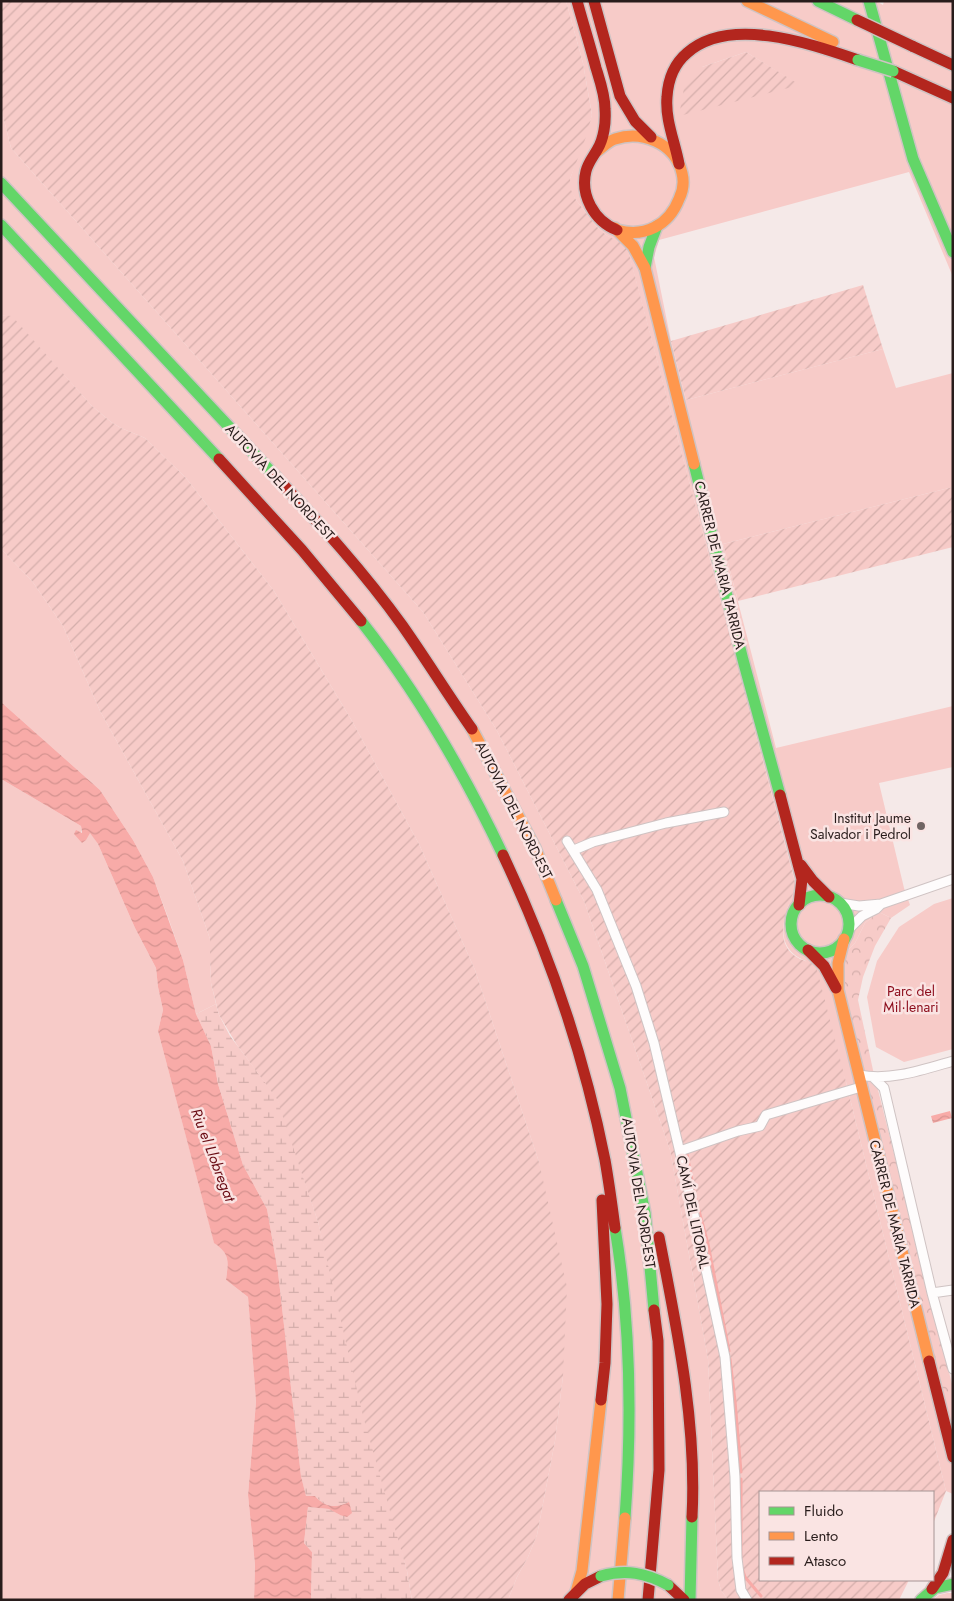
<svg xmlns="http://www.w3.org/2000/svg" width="954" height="1601" font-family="Jost,sans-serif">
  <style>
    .green { fill: #f7cbc8; fill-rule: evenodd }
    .forest { fill: url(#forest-crowns) }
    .wetland { fill: url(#wetland-marsh) }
    .garden { fill: url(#garden-furrows) }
    .water { fill: url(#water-waves) }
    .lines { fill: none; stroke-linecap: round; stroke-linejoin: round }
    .stream { stroke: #f8aba8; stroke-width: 3 }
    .street-casing { stroke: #cfc3c3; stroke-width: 11 }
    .fast-casing { stroke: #cfc3c3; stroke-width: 14 }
    .slow-casing { stroke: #cfc3c3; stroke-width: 14 }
    .jam-casing { stroke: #cfc3c3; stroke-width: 14 }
    .street { stroke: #fefcfc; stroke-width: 9 }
    .fast { stroke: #63d668; stroke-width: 11 }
    .slow { stroke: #ff974d; stroke-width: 11 }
    .jam { stroke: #b3261e; stroke-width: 11 }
    .fast-bridge-casing { stroke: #cfc3c3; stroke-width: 14; stroke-linecap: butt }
    .jam-bridge-casing { stroke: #cfc3c3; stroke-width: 14; stroke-linecap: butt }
    .fast-bridge { stroke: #63d668; stroke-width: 11 }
    .jam-bridge { stroke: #b3261e; stroke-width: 11 }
    .poi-dot { fill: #706463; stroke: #fae4e3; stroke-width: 2 }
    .labels { text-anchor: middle; stroke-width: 5; stroke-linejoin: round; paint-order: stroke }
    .street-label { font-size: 14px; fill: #281c1b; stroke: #fae4e3 }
    .poi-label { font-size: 14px; fill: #281c1b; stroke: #fae4e3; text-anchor: end }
    .park-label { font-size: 14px; fill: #8c0c1b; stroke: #fae4e3 }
    .water-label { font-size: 15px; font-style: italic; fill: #6a0c14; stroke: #fae4e3 }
  </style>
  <defs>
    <pattern id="forest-crowns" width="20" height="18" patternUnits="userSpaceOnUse" patternTransform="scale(1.25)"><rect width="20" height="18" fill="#f7cbc8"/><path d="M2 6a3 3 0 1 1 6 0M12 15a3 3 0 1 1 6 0" fill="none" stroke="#d4aeab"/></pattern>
    <pattern id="wetland-marsh" width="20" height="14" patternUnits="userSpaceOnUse" patternTransform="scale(1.25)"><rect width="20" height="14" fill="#f7cbc8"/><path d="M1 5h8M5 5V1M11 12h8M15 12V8" fill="none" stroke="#d4aeab"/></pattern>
    <pattern id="garden-furrows" width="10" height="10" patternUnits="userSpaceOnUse" patternTransform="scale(1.25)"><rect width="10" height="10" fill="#f7cbc8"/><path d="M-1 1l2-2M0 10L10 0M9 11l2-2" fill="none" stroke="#d4aeab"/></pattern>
    <pattern id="water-waves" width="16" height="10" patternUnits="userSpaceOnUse" patternTransform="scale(1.25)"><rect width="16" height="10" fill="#f8aba8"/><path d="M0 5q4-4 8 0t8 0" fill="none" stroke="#d59390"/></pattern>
  </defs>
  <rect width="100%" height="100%" fill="#f5e9e8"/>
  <path class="green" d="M566,1H876L883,5L884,1H953V277L909,172L659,240L654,257L671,341L686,400L883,349L896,388L953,373V487L723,544L776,748L953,706V767L879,783L904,888L910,905L891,918L879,912L865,923L855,943L843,955L849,1010L953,1435V1494L946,1491L846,1082L806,961C770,947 785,912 796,885L627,247L606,235L597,227L576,200L570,190V179L592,115L583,63ZM746,52L799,85H800L702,67Z
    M1,108L11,148L423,612L496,729L584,901L670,1150L708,1359L718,1580L721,1590L728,1600H508L517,1577L528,1557L537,1535L555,1441L563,1376L539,1162L475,970L419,844L352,721L274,591L186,478L145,438L121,428L111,422L92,406L12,317L1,315Z
    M1,549L32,581L63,626L100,711L183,861L210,939V961L211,983L216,1004L196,1014L183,960L169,920L153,877L133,840L100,790L1,702Z
    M1,779L81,826V843L90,832L98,844L135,928L156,968L158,987L163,1010L158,1031L214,1242C231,1254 228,1263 226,1280L248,1297L256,1402L248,1495L255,1565L254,1600H1Z
    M953,898V1049L904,1062L876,1047L867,997L877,961L899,927L934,904Z
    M947,1593H953V1600H932L939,1595Z"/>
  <path class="forest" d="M879,912L891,918L875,946L863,977L858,1000L873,1070L953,1388V1435L841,975L843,955L855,943L865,923Z"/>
  <path class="wetland" d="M216,1004L219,1015L230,1036L277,1098L285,1120L318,1222L407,1571L412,1600H311L312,1552L304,1543L308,1507L330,1509L340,1515L349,1502C335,1508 326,1508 315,1496L306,1497L301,1476L278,1272L267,1209L243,1165L218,1084L211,1046L196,1014Z"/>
  <path class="garden" d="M1,1H566L583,63L592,115L586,137L570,179L571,190L576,200L597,227L606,235L627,246L796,886C788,906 772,940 795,956C801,960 808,962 814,964L816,966L846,1082L946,1491L933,1524V1492H760V1580H909L899,1600H728L721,1590L718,1580L708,1359L670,1150L584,901L496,729L423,612L11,148L1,108Z
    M746,52L800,85L679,116L684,88L702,67Z
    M863,285L883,349L686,400L671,341Z
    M1,315L12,316L92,406L111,422L121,428L145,438L186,478L274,591L352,721L419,844L475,970L539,1162L567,1287L563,1376L555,1441L537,1535L528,1557L517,1577L508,1600H412L407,1571L363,1416L318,1222L277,1099L237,1045L219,1015L211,983L210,961V939L183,861L100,711L63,626L32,581L1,549Z
    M953,487V547L738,601L723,544Z"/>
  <path class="water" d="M1,702L100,790L133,840L153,877L183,960L196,1014L211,1046L218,1084L243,1165L267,1209L278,1272L301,1476L306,1496H315C326,1508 335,1508 349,1502L352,1513L347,1517L340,1515L329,1509L308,1507L304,1543L312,1552L311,1600H254L255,1565L248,1495L256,1402L248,1297L226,1280C228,1263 231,1254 214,1243L158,1031L163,1010L158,987L156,968L135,928L98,844L90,833L86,840L82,843L74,834L76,830L82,833L81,826L1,779Z
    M950,1111L952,1118L933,1123L931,1116Z"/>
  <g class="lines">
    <path class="stream" d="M687,1154L695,1196L708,1244L729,1351
      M730,1359L735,1401L741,1472
      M741,1555V1479
      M742,1568L745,1577L761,1596"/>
    <g class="street-casing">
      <path id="street" d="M567,841L597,890L636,986L654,1043L686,1178L725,1357L735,1477L737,1558L741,1590L747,1600
        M574,850L593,842L666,823L724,812
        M840,903L859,906L881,904L953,879
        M848,930L862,916L876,909L881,904
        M859,1075C891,1081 922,1070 953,1061
        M873,1077L884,1088L932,1293L953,1369
        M680,1151L738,1131L760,1126L766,1115L861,1087
        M932,1293L953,1290"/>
    </g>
    <g class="fast-casing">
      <path id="fast" d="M818,1L857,20
        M869,1L913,159L953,252
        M1,183L276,477
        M1,225L219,459
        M645,268L649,247L657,226
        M694,464L743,660L780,795
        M361,621C417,692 464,773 503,855
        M791 924a29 29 0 1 1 58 0a29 29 0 1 1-58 0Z
        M556,900L583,966L620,1088L645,1213L654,1310
        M615,1228C631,1324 632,1421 625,1518
        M690,1600L692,1517
        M921,1600L935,1588L953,1584"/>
    </g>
    <g class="slow-casing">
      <path id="slow" d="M747,1L833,42
        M596,152C602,148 608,141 615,139C642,130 675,143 682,173C684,181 683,191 679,199C669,225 645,238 617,230
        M615,228L633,246L645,268L694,464
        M472,729L535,848L556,900
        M844,939L838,963V990L929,1361
        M576,1592L582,1571L601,1400
        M618,1600L625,1518"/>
    </g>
    <g class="jam-casing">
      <path id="jam" d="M577,1C583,23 590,45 596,68C600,81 605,95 605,109C606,122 604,139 597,150C593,157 588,163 586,171C580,195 594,221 617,230
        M594,1L620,96L635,121L651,137
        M912,46L953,65
        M893,71L953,98
        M679,164C675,142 665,120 667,97C668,80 674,64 687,53C730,15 811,44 858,60
        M219,459L302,550L361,621
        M276,477C320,524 364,572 402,625C426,659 448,695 472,729
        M780,795L802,879L799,905
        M503,855C549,952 584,1055 605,1160C609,1183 612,1205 615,1228
        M801,865L813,881L829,897
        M808,950L824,966L836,988
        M659,1237C677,1329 697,1423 692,1517
        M929,1361L953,1457
        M601,1400L605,1363L607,1304L602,1200
        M668,1585L684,1600
        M932,1589L943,1573L953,1540
        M569,1600L585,1584L601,1576
        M648,1600L659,1470L658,1341L654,1310"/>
    </g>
    <use href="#street" class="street"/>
    <use href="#fast" class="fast"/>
    <use href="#slow" class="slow"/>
    <use href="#jam" class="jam"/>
    <g class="fast-bridge-casing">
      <path id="fast-bridge" d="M858,60L893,71
        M601,1576C626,1569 646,1573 668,1585"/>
    </g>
    <g class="jam-bridge-casing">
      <path id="jam-bridge" d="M857,20L912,46"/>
    </g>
    <use href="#fast-bridge" class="fast-bridge"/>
    <use href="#jam-bridge" class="jam-bridge"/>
  </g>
  <circle class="poi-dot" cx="921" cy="826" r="5"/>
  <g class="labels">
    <g class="street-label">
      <text transform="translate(280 482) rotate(47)" y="5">AUTOVIA DEL NORD-EST</text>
      <text transform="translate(720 565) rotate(76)" y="5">CARRER DE MARIA TARRIDA</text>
      <text transform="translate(514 810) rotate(63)" y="5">AUTOVIA DEL NORD-EST</text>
      <text transform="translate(639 1193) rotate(81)" y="5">AUTOVIA DEL NORD-EST</text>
      <text transform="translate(693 1212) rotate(78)" y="5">CAMÍ DEL LITORAL</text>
      <text transform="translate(895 1224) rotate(76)" y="5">CARRER DE MARIA TARRIDA</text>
    </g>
    <g class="poi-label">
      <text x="911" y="823">Institut Jaume<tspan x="911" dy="16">Salvador i Pedrol</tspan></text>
    </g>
    <g class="park-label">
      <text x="911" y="996">Parc del<tspan x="911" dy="16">Mil·lenari</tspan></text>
    </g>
    <g class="water-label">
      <text transform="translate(213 1155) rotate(69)" y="5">Riu el Llobregat</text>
    </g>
  </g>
  <rect width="954" height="1601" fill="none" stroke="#281c1b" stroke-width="5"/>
  <rect x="759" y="1491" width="175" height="90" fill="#fae4e3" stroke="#a69493"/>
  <rect x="769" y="1507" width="25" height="8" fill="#63d668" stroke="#a69493"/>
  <text x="804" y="1516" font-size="15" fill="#281c1b">Fluido</text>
  <rect x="769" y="1532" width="25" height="8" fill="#ff974d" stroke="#a69493"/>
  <text x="804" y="1541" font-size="15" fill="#281c1b">Lento</text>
  <rect x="769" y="1557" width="25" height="8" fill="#b3261e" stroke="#a69493"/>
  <text x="804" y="1566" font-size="15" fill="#281c1b">Atasco</text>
</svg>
